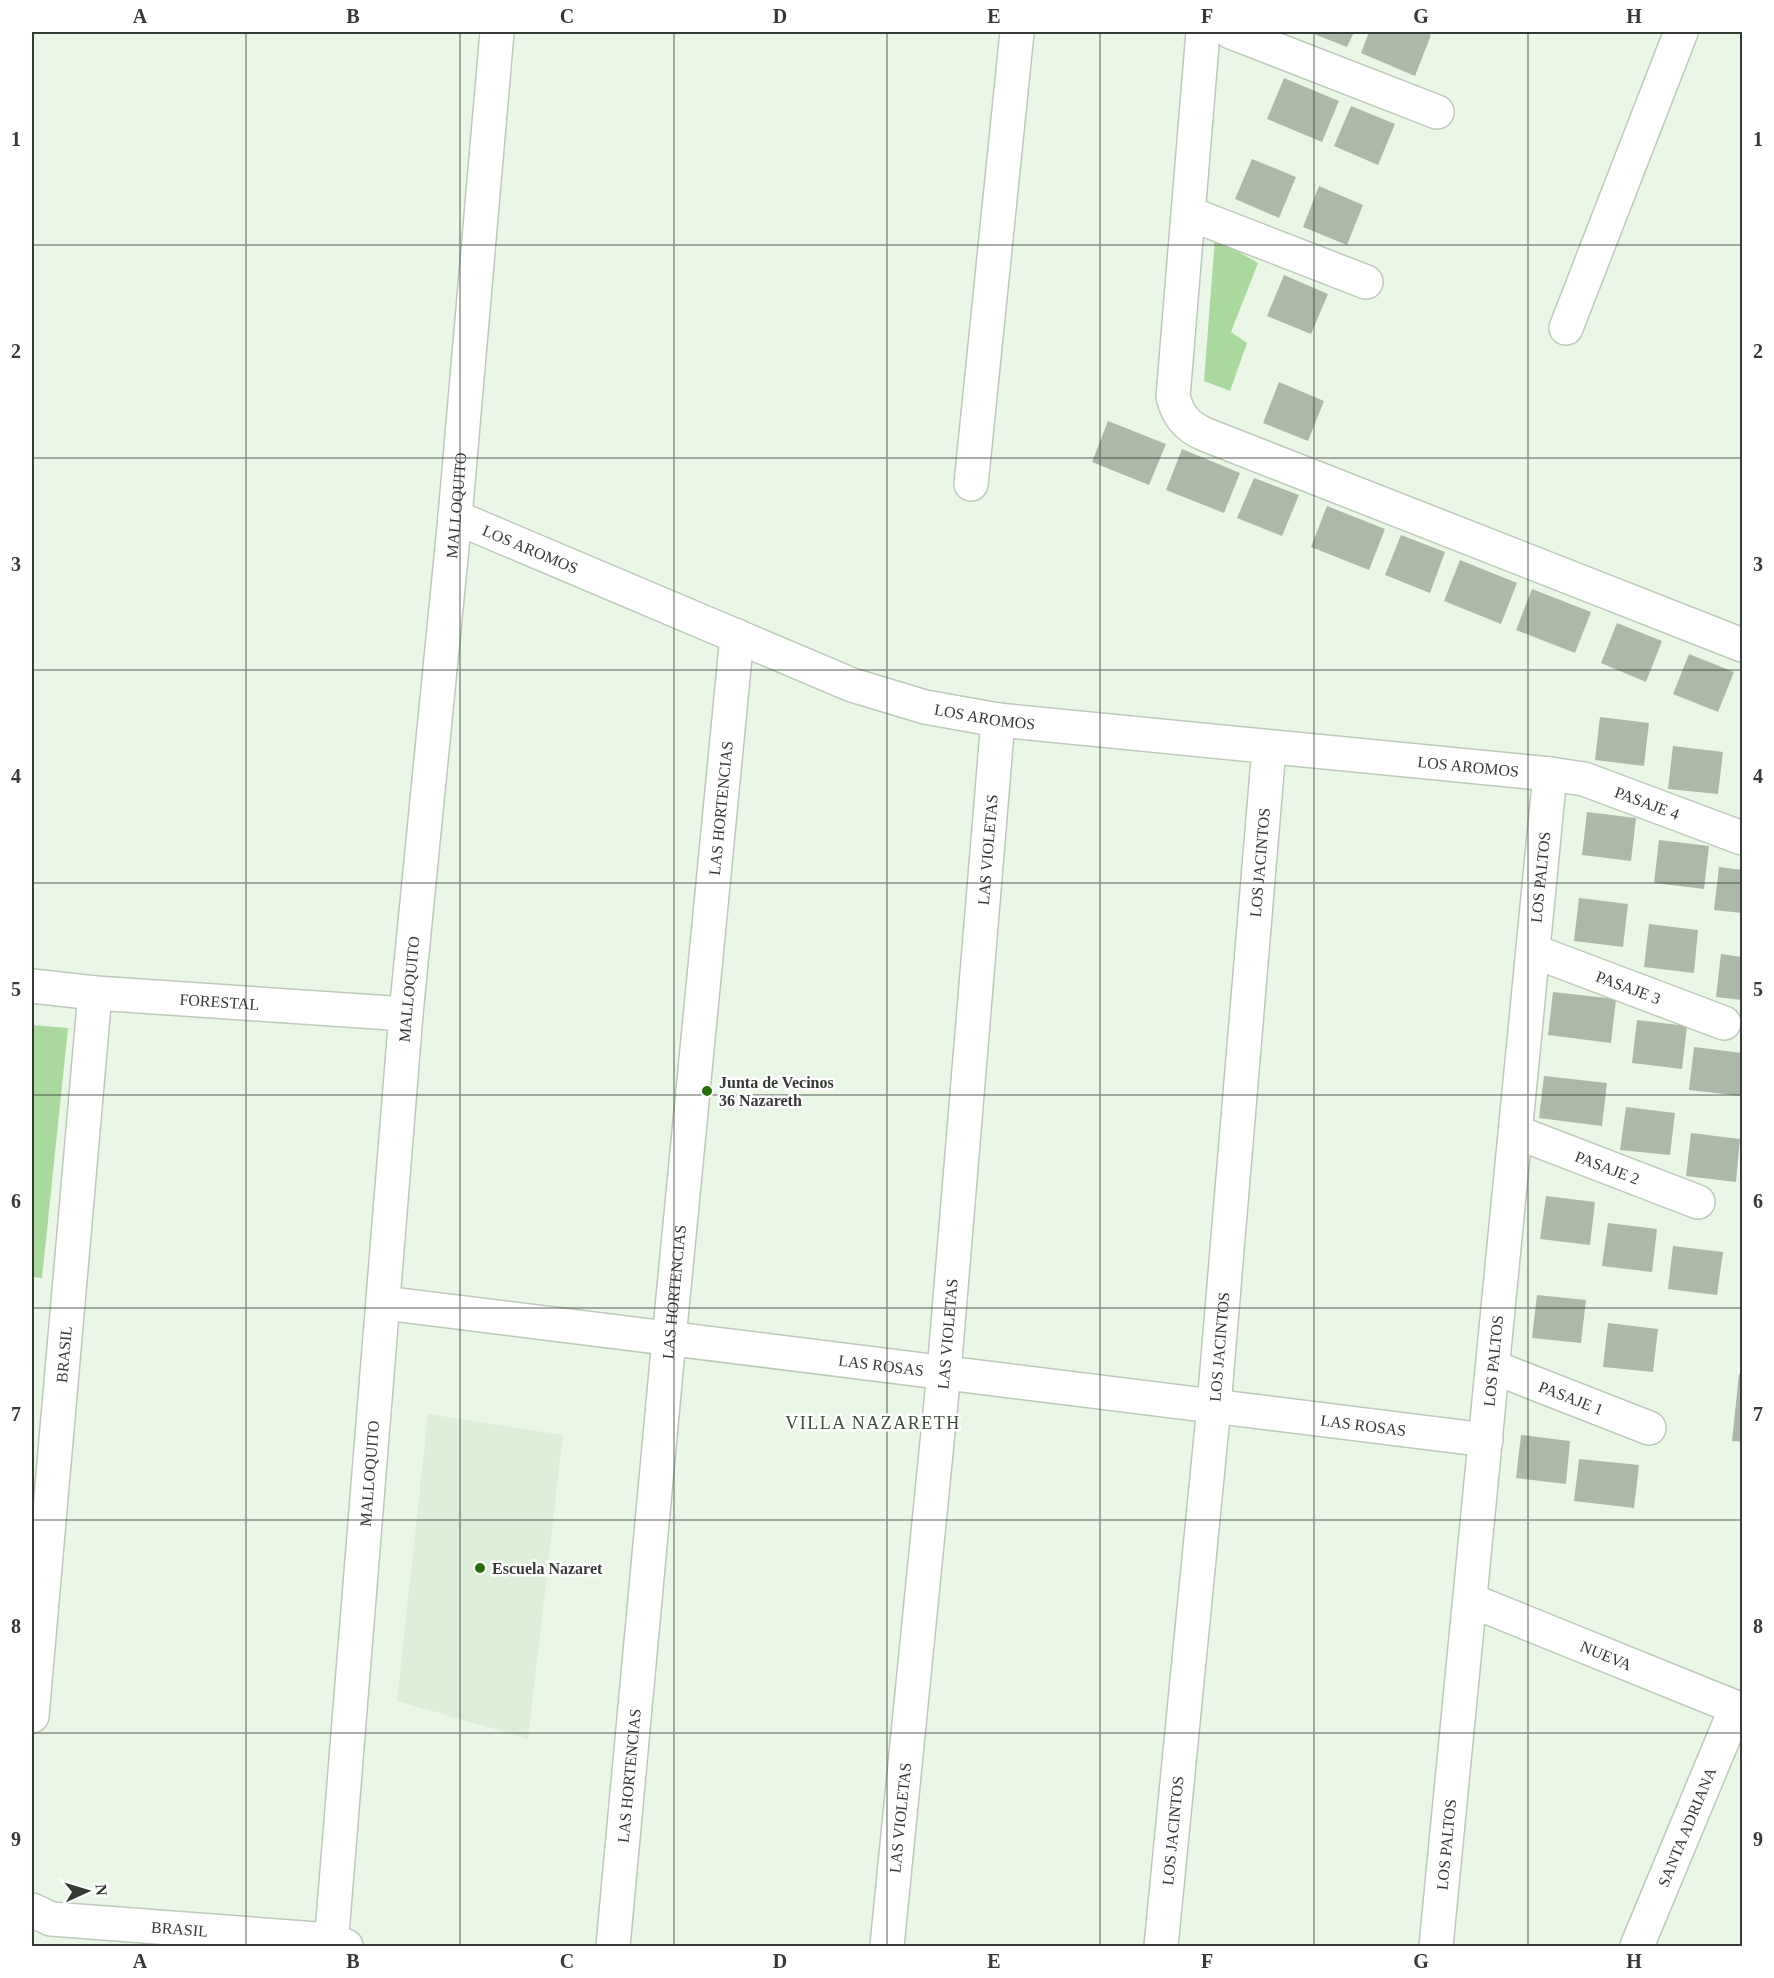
<svg xmlns="http://www.w3.org/2000/svg" width="1774" height="1978" font-family="Georgia,serif">
  <style>
    .built { fill: #ddefd8 }
    .green { fill: #a9d99d }
    .building { fill: #acb9a9 }
    .lines { fill: none; stroke-linecap: round; stroke-linejoin: round }
    .minor-casing { stroke: #bdcaba; stroke-width: 36 }
    .tertiary-casing { stroke: #bdcaba; stroke-width: 36 }
    .minor { stroke: #fff; stroke-width: 33 }
    .tertiary { stroke: #fff; stroke-width: 33 }
    .grid { fill: none; stroke: #353a34; stroke-width: 1.5; stroke-opacity: 0.55 }
    .poi-dot { fill: #276e0d; stroke: #fff; stroke-width: 2 }
    .labels { text-anchor: middle; stroke-width: 5; stroke-linejoin: round; paint-order: stroke }
    .street-label { font-size: 16px; fill: #353a34; stroke: #fff }
    .poi-label { font-size: 16px; font-weight: bold; fill: #353a34; stroke: #fff; text-anchor: start }
    .neighbourhood-label { font-size: 18px; letter-spacing: 1.5px; fill: #414c3e; stroke: #fff }
    .neatline { fill: none; stroke: #353a34; stroke-width: 2 }
    .grid-label { font-size: 20px; text-anchor: middle; font-weight: bold; fill: #353a34 }
  </style>
  <rect width="100%" height="100%" fill="#eaf7e7"/>
  <path class="built" d="M428,1414L563,1435L528,1739L397,1701Z"/>
  <path class="green" d="M1215,238L1258,263L1231,332L1247,343L1230,391L1204,381Z
    M32,1025L68,1028L42,1278L32,1277Z"/>
  <path class="building" d="M1309,32H1354L1347,47Z
    M1369,32H1424L1431,35L1415,76L1361,53Z
    M1284,78L1339,101L1322,142L1267,119Z
    M1351,106L1395,124L1378,165L1334,146Z
    M1252,159L1296,177L1279,218L1235,199Z
    M1319,186L1363,205L1347,245L1303,227Z
    M1284,275L1328,294L1311,334L1267,316Z
    M1279,382L1324,401L1308,441L1263,423Z
    M1108,421L1166,444L1149,485L1092,462Z
    M1182,449L1240,473L1224,513L1166,490Z
    M1254,478L1299,495L1282,536L1237,518Z
    M1327,506L1385,529L1369,570L1311,547Z
    M1401,535L1445,552L1430,593L1385,575Z
    M1460,560L1517,583L1501,624L1444,601Z
    M1532,589L1591,612L1575,653L1516,630Z
    M1617,623L1662,641L1646,682L1601,663Z
    M1689,654L1734,672L1718,712L1673,694Z
    M1600,717L1649,723L1644,766L1595,760Z
    M1673,746L1723,752L1718,794L1668,789Z
    M1587,812L1636,818L1631,861L1582,855Z
    M1659,840L1709,846L1704,889L1654,883Z
    M1719,867L1742,870V913L1714,910Z
    M1579,898L1628,904L1623,947L1574,941Z
    M1649,924L1698,930L1694,973L1644,967Z
    M1721,954L1742,957V1000L1716,997Z
    M1553,992L1616,999L1611,1043L1548,1035Z
    M1637,1020L1687,1026L1682,1069L1632,1063Z
    M1694,1047L1742,1053V1096L1689,1090Z
    M1544,1076L1607,1083L1602,1126L1539,1118Z
    M1626,1107L1675,1113L1670,1155L1620,1150Z
    M1691,1133L1740,1139L1736,1182L1686,1176Z
    M1546,1196L1595,1202L1590,1245L1540,1239Z
    M1608,1223L1657,1229L1652,1272L1602,1266Z
    M1673,1246L1723,1252L1717,1295L1668,1289Z
    M1537,1295L1586,1300L1581,1343L1532,1338Z
    M1608,1323L1658,1329L1653,1372L1603,1367Z
    M1739,1374H1742V1442L1732,1441Z
    M1521,1435L1570,1441L1566,1484L1516,1478Z
    M1579,1459L1639,1465L1634,1508L1574,1501Z"/>
  <g class="lines">
    <g class="minor-casing">
      <g id="minor">
        <path d="M1203,32L1173,397C1178,415 1186,426 1204,434L1742,645"/>
        <path d="M1231,32L1437,112"/>
        <path d="M1188,213L1366,282"/>
        <path d="M1566,328L1681,32"/>
        <path d="M971,484L1017,32"/>
        <path id="s1" d="M455,517L852,685L925,707L998,720L1550,774L1584,779L1742,838"/>
        <path id="s2" d="M1533,951L1724,1023"/>
        <path id="s3" d="M32,986L95,993L406,1014"/>
        <path id="s4" d="M1516,1132L1698,1202"/>
        <path id="s5" d="M384,1303L1486,1440"/>
        <path id="s6" d="M1493,1367L1649,1428"/>
        <path id="s7" d="M1470,1600L1742,1710"/>
        <path id="s8" d="M32,1716L95,993"/>
        <path id="s9" d="M32,1910L51,1919L331,1940L346,1946"/>
        <path id="s10" d="M613,1946L669,1339L737,636"/>
        <path id="s11" d="M887,1946L944,1372L998,720"/>
        <path id="s12" d="M1161,1946L1214,1406L1269,748"/>
        <path id="s13" d="M1436,1946L1550,774"/>
        <path id="s14" d="M1637,1946L1736,1708"/>
      </g>
    </g>
    <g class="tertiary-casing">
      <g id="tertiary">
        <path id="s15" d="M331,1946L406,1014L455,517L497,32"/>
      </g>
    </g>
    <use href="#minor" class="minor"/>
    <use href="#tertiary" class="tertiary"/>
  </g>
  <path class="grid" d="M246,32V1946M460,32V1946M674,32V1946M887,32V1946M1100,32V1946M1314,32V1946M1528,32V1946M32,245H1742M32,458H1742M32,670H1742M32,883H1742M32,1095H1742M32,1308H1742M32,1520H1742M32,1733H1742"/>
  <g class="poi-dot">
    <circle cx="707" cy="1091" r="6"/>
    <circle cx="480" cy="1568" r="6"/>
  </g>
  <g class="labels">
    <g class="street-label">
      <text dy="6" stroke="none"><textPath href="#s15" startOffset="1446">MALLOQUITO</textPath></text>
      <text dy="6" stroke="none"><textPath href="#s1" startOffset="82">LOS AROMOS</textPath></text>
      <text dy="6" stroke="none"><textPath href="#s1" startOffset="568">LOS AROMOS</textPath></text>
      <text dy="6" stroke="none"><textPath href="#s1" startOffset="1054">LOS AROMOS</textPath></text>
      <text dy="6" stroke="none"><textPath href="#s1" startOffset="1238">PASAJE 4</textPath></text>
      <text dy="6" stroke="none"><textPath href="#s10" startOffset="1143">LAS HORTENCIAS</textPath></text>
      <text dy="6" stroke="none"><textPath href="#s11" startOffset="1101">LAS VIOLETAS</textPath></text>
      <text dy="6" stroke="none"><textPath href="#s12" startOffset="1088">LOS JACINTOS</textPath></text>
      <text dy="6" stroke="none"><textPath href="#s13" startOffset="1074">LOS PALTOS</textPath></text>
      <text dy="6" stroke="none"><textPath href="#s2" startOffset="102">PASAJE 3</textPath></text>
      <text dy="6" stroke="none"><textPath href="#s15" startOffset="960">MALLOQUITO</textPath></text>
      <text dy="6" stroke="none"><textPath href="#s3" startOffset="188">FORESTAL</textPath></text>
      <text dy="6" stroke="none"><textPath href="#s4" startOffset="98">PASAJE 2</textPath></text>
      <text dy="6" stroke="none"><textPath href="#s10" startOffset="657">LAS HORTENCIAS</textPath></text>
      <text dy="6" stroke="none"><textPath href="#s11" startOffset="615">LAS VIOLETAS</textPath></text>
      <text dy="6" stroke="none"><textPath href="#s12" startOffset="602">LOS JACINTOS</textPath></text>
      <text dy="6" stroke="none"><textPath href="#s8" startOffset="363">BRASIL</textPath></text>
      <text dy="6" stroke="none"><textPath href="#s13" startOffset="588">LOS PALTOS</textPath></text>
      <text dy="6" stroke="none"><textPath href="#s5" startOffset="501">LAS ROSAS</textPath></text>
      <text dy="6" stroke="none"><textPath href="#s6" startOffset="84">PASAJE 1</textPath></text>
      <text dy="6" stroke="none"><textPath href="#s5" startOffset="987">LAS ROSAS</textPath></text>
      <text dy="6" stroke="none"><textPath href="#s15" startOffset="474">MALLOQUITO</textPath></text>
      <text dy="6" stroke="none"><textPath href="#s7" startOffset="147">NUEVA</textPath></text>
      <text dy="6" stroke="none"><textPath href="#s10" startOffset="171">LAS HORTENCIAS</textPath></text>
      <text dy="6" stroke="none"><textPath href="#s11" startOffset="129">LAS VIOLETAS</textPath></text>
      <text dy="6" stroke="none"><textPath href="#s14" startOffset="129">SANTA ADRIANA</textPath></text>
      <text dy="6" stroke="none"><textPath href="#s12" startOffset="116">LOS JACINTOS</textPath></text>
      <text dy="6" stroke="none"><textPath href="#s13" startOffset="102">LOS PALTOS</textPath></text>
      <text dy="6" stroke="none"><textPath href="#s9" startOffset="150">BRASIL</textPath></text>
    </g>
    <g class="poi-label">
      <text x="719" y="1088">Junta de Vecinos<tspan x="719" dy="18">36 Nazareth</tspan></text>
      <text x="492" y="1574">Escuela Nazaret</text>
    </g>
    <g class="neighbourhood-label">
      <text x="873" y="1429">VILLA NAZARETH</text>
    </g>
  </g>
  <rect width="1774" height="1978" fill="none" stroke="#ffffff" stroke-width="66"/>
  <g transform="translate(87 1891) rotate(86)" stroke="#ffffff" stroke-width="4.5" paint-order="stroke">
  <path d="M0-4.5L10 22L0 15L-10 22Z" fill="#353a34"/>
  <text y="-9" font-size="16" font-weight="bold" text-anchor="middle" fill="#353a34">N</text>
  </g>
  <rect x="33" y="33" width="1708" height="1912" class="neatline"/>
  <g class="grid-label">
    <text x="140" y="23">A</text>
    <text x="353" y="23">B</text>
    <text x="567" y="23">C</text>
    <text x="780" y="23">D</text>
    <text x="994" y="23">E</text>
    <text x="1207" y="23">F</text>
    <text x="1421" y="23">G</text>
    <text x="1634" y="23">H</text>
    <text x="16" y="146">1</text>
    <text x="1758" y="146">1</text>
    <text x="16" y="358">2</text>
    <text x="1758" y="358">2</text>
    <text x="16" y="571">3</text>
    <text x="1758" y="571">3</text>
    <text x="16" y="783">4</text>
    <text x="1758" y="783">4</text>
    <text x="16" y="996">5</text>
    <text x="1758" y="996">5</text>
    <text x="16" y="1208">6</text>
    <text x="1758" y="1208">6</text>
    <text x="16" y="1421">7</text>
    <text x="1758" y="1421">7</text>
    <text x="16" y="1633">8</text>
    <text x="1758" y="1633">8</text>
    <text x="16" y="1846">9</text>
    <text x="1758" y="1846">9</text>
    <text x="140" y="1968">A</text>
    <text x="353" y="1968">B</text>
    <text x="567" y="1968">C</text>
    <text x="780" y="1968">D</text>
    <text x="994" y="1968">E</text>
    <text x="1207" y="1968">F</text>
    <text x="1421" y="1968">G</text>
    <text x="1634" y="1968">H</text>
  </g>
</svg>
